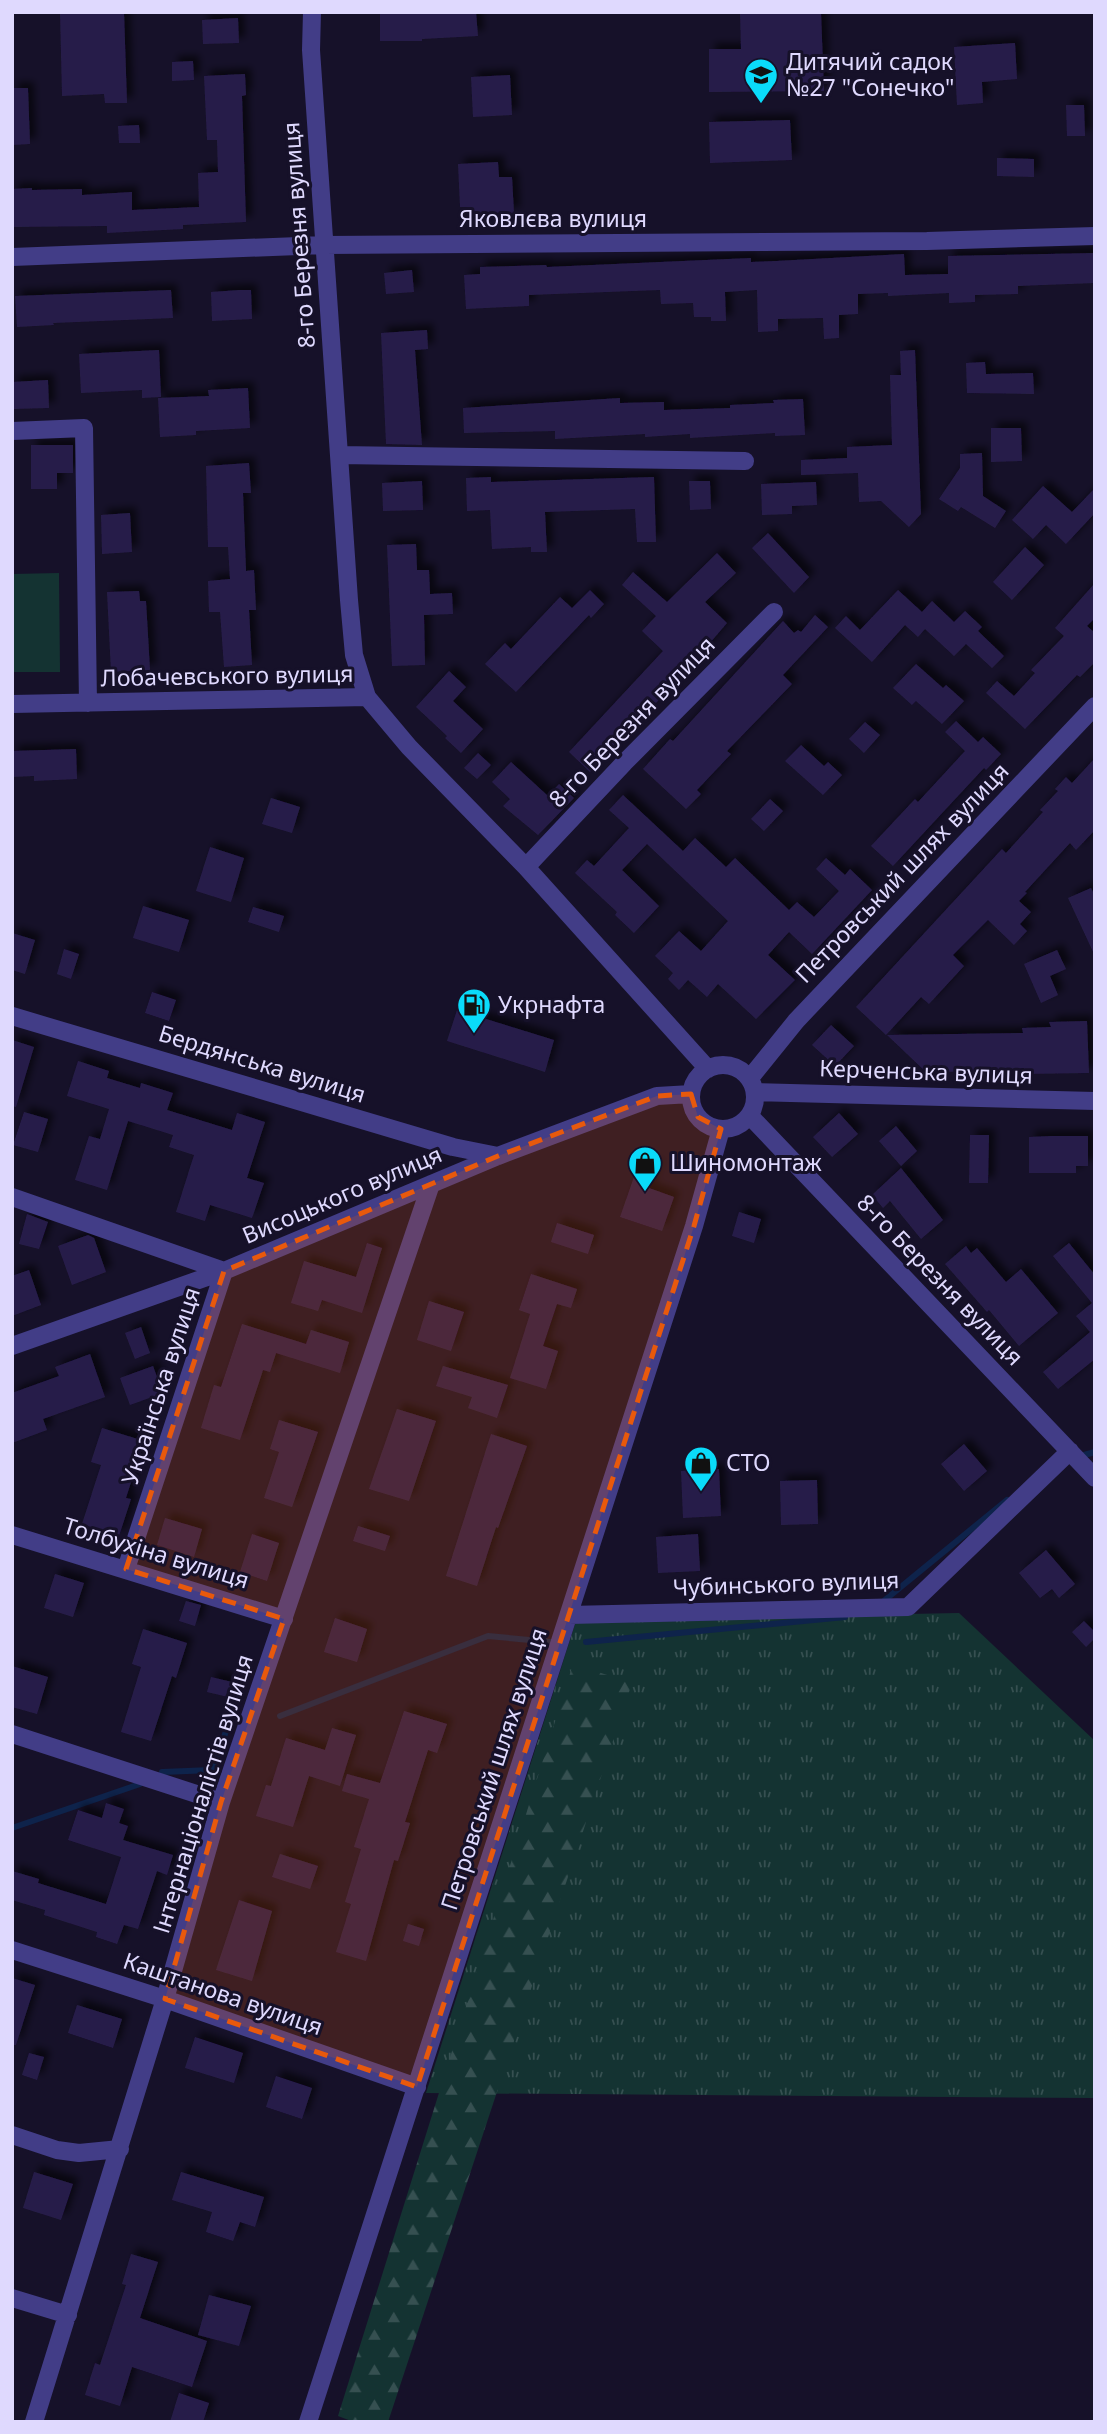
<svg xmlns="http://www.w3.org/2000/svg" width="1107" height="2434" font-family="'Noto Sans',sans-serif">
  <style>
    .grass { fill: url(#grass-tufts) }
    .forest { fill: url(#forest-firs) }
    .park { fill: #143332 }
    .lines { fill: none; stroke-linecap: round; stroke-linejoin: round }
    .stream { stroke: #0e234b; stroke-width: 6 }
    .building { fill: #271d49; filter: url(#shadow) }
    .minor { stroke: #423d87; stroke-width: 18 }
    .marked { fill: #e8590c; fill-opacity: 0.2; stroke: #e8590c; stroke-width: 5; stroke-dasharray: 14 9; stroke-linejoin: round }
    .labels { text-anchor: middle; stroke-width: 6; stroke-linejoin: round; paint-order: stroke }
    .poi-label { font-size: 23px; fill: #dfd9fe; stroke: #161129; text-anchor: start }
    .street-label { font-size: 23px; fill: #dfd9fe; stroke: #161129 }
  </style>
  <defs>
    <pattern id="grass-tufts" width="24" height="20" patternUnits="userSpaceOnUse" patternTransform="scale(1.75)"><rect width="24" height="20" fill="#143332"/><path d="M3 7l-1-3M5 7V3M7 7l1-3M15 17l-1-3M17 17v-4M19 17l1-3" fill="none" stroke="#365051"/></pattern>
    <pattern id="forest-firs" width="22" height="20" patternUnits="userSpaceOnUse" patternTransform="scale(1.75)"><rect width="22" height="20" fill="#143332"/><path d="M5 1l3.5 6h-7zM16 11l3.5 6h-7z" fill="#365051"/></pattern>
    <filter id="shadow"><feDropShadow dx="6" dy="-6" stdDeviation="3.5" flood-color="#0009"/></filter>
  </defs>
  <rect width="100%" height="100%" fill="#161129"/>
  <path class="grass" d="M959,1613L1095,1741V2098L426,2093L576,1621Z"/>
  <path class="forest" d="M573,1664L632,1683L388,2422H354L338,2416Z"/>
  <path class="park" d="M59,573L60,672H12V574Z"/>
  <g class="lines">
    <path class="stream" d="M1084,1455L1095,1452
      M880,1604L1007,1500
      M586,1642L845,1617
      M280,1716L488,1636L551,1642
      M162,1772L212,1770L229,1723
      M12,1828L140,1784"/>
  </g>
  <path class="building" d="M60,12H124L127,103H105L104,94L62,96Z
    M380,12H476L478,36L422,39V41H380Z
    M740,12H821L824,91L709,92V49H741Z
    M238,18L239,43L203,44L202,20Z
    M1015,43L1017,79L982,82L983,103L957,105L954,47Z
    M193,61L194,80L172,81V62Z
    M245,74L246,95L242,96L246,222L183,225V229L107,233V226L12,227V189L32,188V190L82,189V195L132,192V210L199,207L198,173L218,172L217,140H207L204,76Z
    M510,75L512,115L473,117L471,77Z
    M12,88H28L30,144L12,145Z
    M1066,105H1084L1085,136H1067Z
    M790,120L792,160L710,163L709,122Z
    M139,125L140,143H119L118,126Z
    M997,158L1034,159V177L997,176Z
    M498,162L499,177H512L514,213L471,214V207H460L458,164Z
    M1095,253V283L1018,286V294L975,295V302L949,303V293L888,296V293L858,294V314L839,315V338L824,339L823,318L778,319V331L758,332L757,290L725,292L726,321H711V317H694L693,303L661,304L660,290L529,295V306L466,309L464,275L480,274V267L546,265L547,267L751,258V262L776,261L904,254L905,275L948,274V256Z
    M412,270L414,292L386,294L384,273Z
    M171,290L173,318L53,323L54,325L17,327L15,296Z
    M240,290H251L252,319L212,321L211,292Z
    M427,330L428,349L415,350L422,445L386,444L381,333Z
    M159,350L161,397L142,398V390L81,393L79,354Z
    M915,350L921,514L909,527L881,501L859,502L858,473L801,475V460L847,458V447L892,445L890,375H901L900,351Z
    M985,362L986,374L1033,373L1034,394L967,393L966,363Z
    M48,380L49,408L13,409L12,382Z
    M248,388L250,428L196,431V435L160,437L158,398L209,396L208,390Z
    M620,398V403L664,402V410L730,408V405L774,403L773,400L803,399L805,435L775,436V433L690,438V434L645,437V434L555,439V431L464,433L463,408Z
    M991,428H1021L1022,461L991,462Z
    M31,445H73V473H57V489H31Z
    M982,453L983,496L1006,511L995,528L961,507L958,511L939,499L960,468V454Z
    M249,463L251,493H243L246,571L254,570L256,610H249L252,665L224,667L220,612H209L208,581L230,579L228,547H208L206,466Z
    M491,477V482L654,477L656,542H637L635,509L545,512L547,552H531V547L492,549L490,510L467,511L466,478Z
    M422,481L423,510L383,511L382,483Z
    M689,481H710L711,509L690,510Z
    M816,482L817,505L792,506V514L762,515L761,484Z
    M1043,486L1072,512L1095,488V513L1066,544L1046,525L1033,539L1012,520Z
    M130,513L132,552L102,554L101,515Z
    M768,533L809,577L794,593L752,548Z
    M416,544L417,570H429L430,594L452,593L453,614L424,615L425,665L392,666L387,545Z
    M1025,547L1044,565L1012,600L993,582Z
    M717,553L736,573L705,602L727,623L673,686L656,703L653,701L590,772L569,752L663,651L642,631L656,616L622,585L633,572L667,602Z
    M1095,583V618L1087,626L1095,633V662L1080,677L1077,675L1025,729L986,693L997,681L1014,696L1035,673L1031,670L1064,636L1055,628Z
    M590,590L604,604L591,618L589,615L516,692L485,664L505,643L511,649L560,597L572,608Z
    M898,590L922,612L932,601L954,622L965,611L982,627L978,631L1004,656L992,668L966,644L954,656L925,629L918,637L905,625L872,662L835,628L846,616L860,630Z
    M139,591L140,601H146L150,670L111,672L107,592Z
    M815,615L828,627L783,675L792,684L727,751L731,754L697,790L701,794L686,809L643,769L670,739L673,741L783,621L794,633L798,630L801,632Z
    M916,664L943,688L946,685L964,701L942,724L916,701L912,705L893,688Z
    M449,671L466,687L453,701L483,729L461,753L445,738L447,736L416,707Z
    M956,721L978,742L983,737L1001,754L986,770L984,768L893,866L871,846L915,799L918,802L965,751L945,732Z
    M865,722L880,735L864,753L849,739Z
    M801,745L824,766L828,762L842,775L823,795L785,761Z
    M76,749L77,779L34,781V776L12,777V751Z
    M478,753L491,765L477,779L464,768Z
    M1095,758V830L1076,850L1070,843L1025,892L1027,893L1019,901L1031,912L1020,924L1027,931L1014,945L988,920L953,955L964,966L929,1004L921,997L886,1035L856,1007L1002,849L1006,853L1043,812L1040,810L1058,791L1055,789L1066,777L1072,783Z
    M511,762L548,796L559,784L574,798L538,835L503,806L510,799L492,782Z
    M623,795L683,851L695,838L726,867L735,858L789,910L797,902L814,917L839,891L816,869L826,858L845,875L850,869L872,890L812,954L789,932L768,955L795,980L756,1019L718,984L707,997L688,980L679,990L668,979L673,973L655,956L679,931L701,951L728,921L647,844L622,870L659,906L634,933L615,915L617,912L575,873L587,860L594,866L629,828L609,810Z
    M271,798L300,807L292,833L262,824Z
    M770,799L783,811L764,831L751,819Z
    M210,847L244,858L231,902L196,891Z
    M1091,888L1095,896V956L1068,898Z
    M143,906L189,920L179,952L133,938Z
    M253,907L284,916L279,932L248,922Z
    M12,933L35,940L25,974L12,970Z
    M64,949L79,954L71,979L57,974Z
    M1057,950L1066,969L1050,976L1058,995L1041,1003L1024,964Z
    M152,992L176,1000L169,1021L145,1013Z
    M457,1010L554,1040L545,1072L447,1041Z
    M1087,1021L1089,1073L1024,1074V1068L927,1073L887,1035L1023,1033L1022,1028L1051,1027L1049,1022Z
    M831,1025L854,1046L835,1066L812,1045Z
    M12,1040L34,1047L16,1107L12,1106Z
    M78,1061L109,1071L107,1078L140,1088L141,1083L173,1093L167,1110L232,1130L237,1113L265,1122L247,1178L264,1183L252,1218L210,1205L205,1221L176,1212L194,1155L169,1147L173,1135L128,1121L107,1190L75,1180L89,1136L100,1139L109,1109L67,1096Z
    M24,1112L48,1119L38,1152L13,1145Z
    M839,1113L858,1134L832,1157L813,1137Z
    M896,1126L917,1151L901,1166L879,1141Z
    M970,1135H989L988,1183H969Z
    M1052,1136H1088V1166H1076V1173H1029V1137Z
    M640,1160L657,1166L649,1188L674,1197L662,1231L620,1217Z
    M901,1168L943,1220L921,1239L890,1201L883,1208L872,1195Z
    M739,1212L761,1219L754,1243L732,1236Z
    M27,1214L48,1222L39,1249L19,1244Z
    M557,1223L594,1235L588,1254L551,1242Z
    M88,1235L94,1238L106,1272L72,1285L58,1246Z
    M367,1243L382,1248L362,1313L322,1300L318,1311L291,1303L304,1261L356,1277Z
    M1069,1243L1095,1275V1359L1058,1389L1043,1372L1090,1332L1076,1316L1092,1303L1053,1256Z
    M966,1246L971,1253L977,1248L1006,1282L1021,1269L1058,1313L1019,1346L989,1310L987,1312L945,1264Z
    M29,1270L41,1305L12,1316V1276Z
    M531,1274L577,1289L571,1308L557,1304L543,1346L558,1351L546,1389L510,1378L530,1314L519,1310Z
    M429,1301L464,1312L451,1351L417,1340Z
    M242,1324L306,1344L311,1330L349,1342L340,1373L276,1353L270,1372L263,1370L240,1440L201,1428L214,1385L221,1387Z
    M141,1327L150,1353L135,1359L125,1333Z
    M90,1354L105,1397L43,1419L47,1430L12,1443V1393L59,1376L55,1367Z
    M153,1366L163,1393L130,1405L120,1378Z
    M443,1366L508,1385L497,1418L468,1408L472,1397L436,1386Z
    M397,1409L436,1421L409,1501L369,1489Z
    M279,1420L318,1432L292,1507L264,1498L279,1452L270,1449Z
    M102,1428L144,1441L126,1498L131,1499L119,1536L82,1524L101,1465L91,1462Z
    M491,1434L527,1446L498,1528L496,1527L477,1586L446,1576Z
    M964,1444L987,1471L964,1491L941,1464Z
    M719,1469L721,1516L683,1518L681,1471Z
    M817,1480L818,1524L781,1525L780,1481Z
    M165,1518L202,1529L194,1557L157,1545Z
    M358,1526L390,1536L385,1551L353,1541Z
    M252,1534L279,1543L267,1581L240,1572Z
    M698,1534L700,1571L658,1573L656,1537Z
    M1046,1550L1075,1584L1059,1598L1052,1589L1040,1598L1019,1573Z
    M55,1574L84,1583L73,1617L44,1608Z
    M186,1601L201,1605L195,1626L179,1621Z
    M335,1618L367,1629L357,1662L324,1652Z
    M1084,1621L1095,1632V1638L1086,1647L1072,1632Z
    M143,1629L187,1643L176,1678L172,1676L151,1741L121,1732L141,1667L132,1664Z
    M12,1666L48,1677L37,1714L12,1707Z
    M211,1677L232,1682L228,1697L207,1692Z
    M404,1711L447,1724L437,1753L428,1750L405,1822L410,1823L398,1861L394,1860L366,1961L336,1952L351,1904L345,1902L361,1849L354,1847L369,1799L342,1791L347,1774L380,1783Z
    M332,1728L356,1735L340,1786L309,1776L293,1827L256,1816L266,1785L271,1786L286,1738L325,1750Z
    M106,1803L124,1809L119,1823L128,1826L123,1840L173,1855L167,1875L157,1871L138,1929L124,1925L117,1944L96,1937L97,1932L44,1915L45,1910L12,1900V1871L39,1879L38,1883L106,1904L121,1857L68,1840L78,1810L102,1818Z
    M280,1854L318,1866L310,1889L272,1877Z
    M239,1900L272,1911L252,1981L216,1970Z
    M408,1924L424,1929L419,1946L403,1941Z
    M12,1978L35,1985L16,2045H12Z
    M77,2005L122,2019L113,2048L68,2033Z
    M195,2037L243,2053L234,2083L185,2068Z
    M29,2053L44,2057L37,2080L22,2075Z
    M276,2076L312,2088L302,2119L266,2107Z
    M34,2172L73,2184L61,2220L23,2208Z
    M181,2172L264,2197L255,2227L240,2222L233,2241L206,2232L212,2212L172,2200Z
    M131,2254L158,2262L140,2318L207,2341L192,2387L132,2367L120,2406L85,2395L95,2363L100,2365L126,2285L122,2284Z
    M209,2295L251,2306L239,2346L198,2335Z
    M179,2393L209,2403L203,2422H170Z"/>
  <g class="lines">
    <path class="minor" d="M312,12L311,50L349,600L354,655L367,697L409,747L526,867L708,1069
      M12,257L324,245L927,241L1095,236
      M12,431L84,428L88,703
      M339,455L745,461
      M12,704L367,697
      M526,867L624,763L774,612
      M12,1016L453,1147L498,1156
      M691 1097a32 32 0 1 1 64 0a32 32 0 1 1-64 0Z
      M750,1078L796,1021L1095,706
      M755,1092L1095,1101
      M750,1116L1095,1478
      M12,1197L224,1271L126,1569
      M12,1346L224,1271L498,1156L657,1096L691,1094
      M12,1535L284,1619
      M569,1615L908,1607L1070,1451
      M12,1734L221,1802
      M12,1950L165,1999L417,2087
      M12,2135L57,2150L79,2153L120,2149
      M12,2298L68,2315
      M34,2422L165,1999L221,1802L431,1184
      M308,2422L694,1226L721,1129"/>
  </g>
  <path class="marked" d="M691,1094L698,1117L721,1129L694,1226L417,2087L165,1999L221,1802L284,1619L126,1569L224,1271L498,1156L657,1096Z"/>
  <defs>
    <g id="school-pin" transform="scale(1.75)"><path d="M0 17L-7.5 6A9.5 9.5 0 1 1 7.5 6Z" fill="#0adbfa" stroke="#161129"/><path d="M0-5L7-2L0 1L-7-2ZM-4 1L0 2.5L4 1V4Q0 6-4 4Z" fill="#111"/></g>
    <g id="fuel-pin" transform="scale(1.75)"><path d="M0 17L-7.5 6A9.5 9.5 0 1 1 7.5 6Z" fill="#0adbfa" stroke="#161129"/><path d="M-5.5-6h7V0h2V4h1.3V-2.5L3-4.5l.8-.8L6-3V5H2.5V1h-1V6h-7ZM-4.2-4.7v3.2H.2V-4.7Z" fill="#111"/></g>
    <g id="shop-pin" transform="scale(1.75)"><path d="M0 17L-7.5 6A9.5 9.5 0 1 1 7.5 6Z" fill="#0adbfa" stroke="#161129"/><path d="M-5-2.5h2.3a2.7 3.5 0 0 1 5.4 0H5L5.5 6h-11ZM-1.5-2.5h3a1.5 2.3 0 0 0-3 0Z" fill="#111"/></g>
  </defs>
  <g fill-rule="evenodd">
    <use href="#school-pin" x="761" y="75"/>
    <use href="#fuel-pin" x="474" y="1005"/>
    <use href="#shop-pin" x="645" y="1163"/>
    <use href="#shop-pin" x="701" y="1463"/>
  </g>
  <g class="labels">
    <g class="poi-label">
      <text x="786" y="70">Дитячий садок<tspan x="786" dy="26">№27 "Сонечко"</tspan></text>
      <text x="498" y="1013">Укрнафта</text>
      <text x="670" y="1171">Шиномонтаж</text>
      <text x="726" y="1471">СТО</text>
    </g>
    <g class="street-label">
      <text x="553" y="227">Яковлєва вулиця</text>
      <text transform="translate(299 235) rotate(-94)" y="8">8-го Березня вулиця</text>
      <text transform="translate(227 676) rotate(-1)" y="8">Лобачевського вулиця</text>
      <text transform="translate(632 722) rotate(-46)" y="8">8-го Березня вулиця</text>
      <text transform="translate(902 873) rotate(-46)" y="8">Петровський шлях вулиця</text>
      <text transform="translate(262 1064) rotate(17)" y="8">Бердянська вулиця</text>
      <text transform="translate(926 1072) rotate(2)" y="8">Керченська вулиця</text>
      <text transform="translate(342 1195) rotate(-23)" y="8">Висоцького вулиця</text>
      <text transform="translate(940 1280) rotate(46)" y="8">8-го Березня вулиця</text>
      <text transform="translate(161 1386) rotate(-72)" y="8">Українська вулиця</text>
      <text transform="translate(156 1553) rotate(17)" y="8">Толбухіна вулиця</text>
      <text transform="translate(786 1584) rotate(-2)" y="8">Чубинського вулиця</text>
      <text transform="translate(494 1769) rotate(-72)" y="8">Петровський шлях вулиця</text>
      <text transform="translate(203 1794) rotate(-73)" y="8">Інтернаціоналістів вулиця</text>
      <text transform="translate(223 1994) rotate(19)" y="8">Каштанова вулиця</text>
    </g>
  </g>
  <rect width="1107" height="2434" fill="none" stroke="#dfd9fe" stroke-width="28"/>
</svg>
